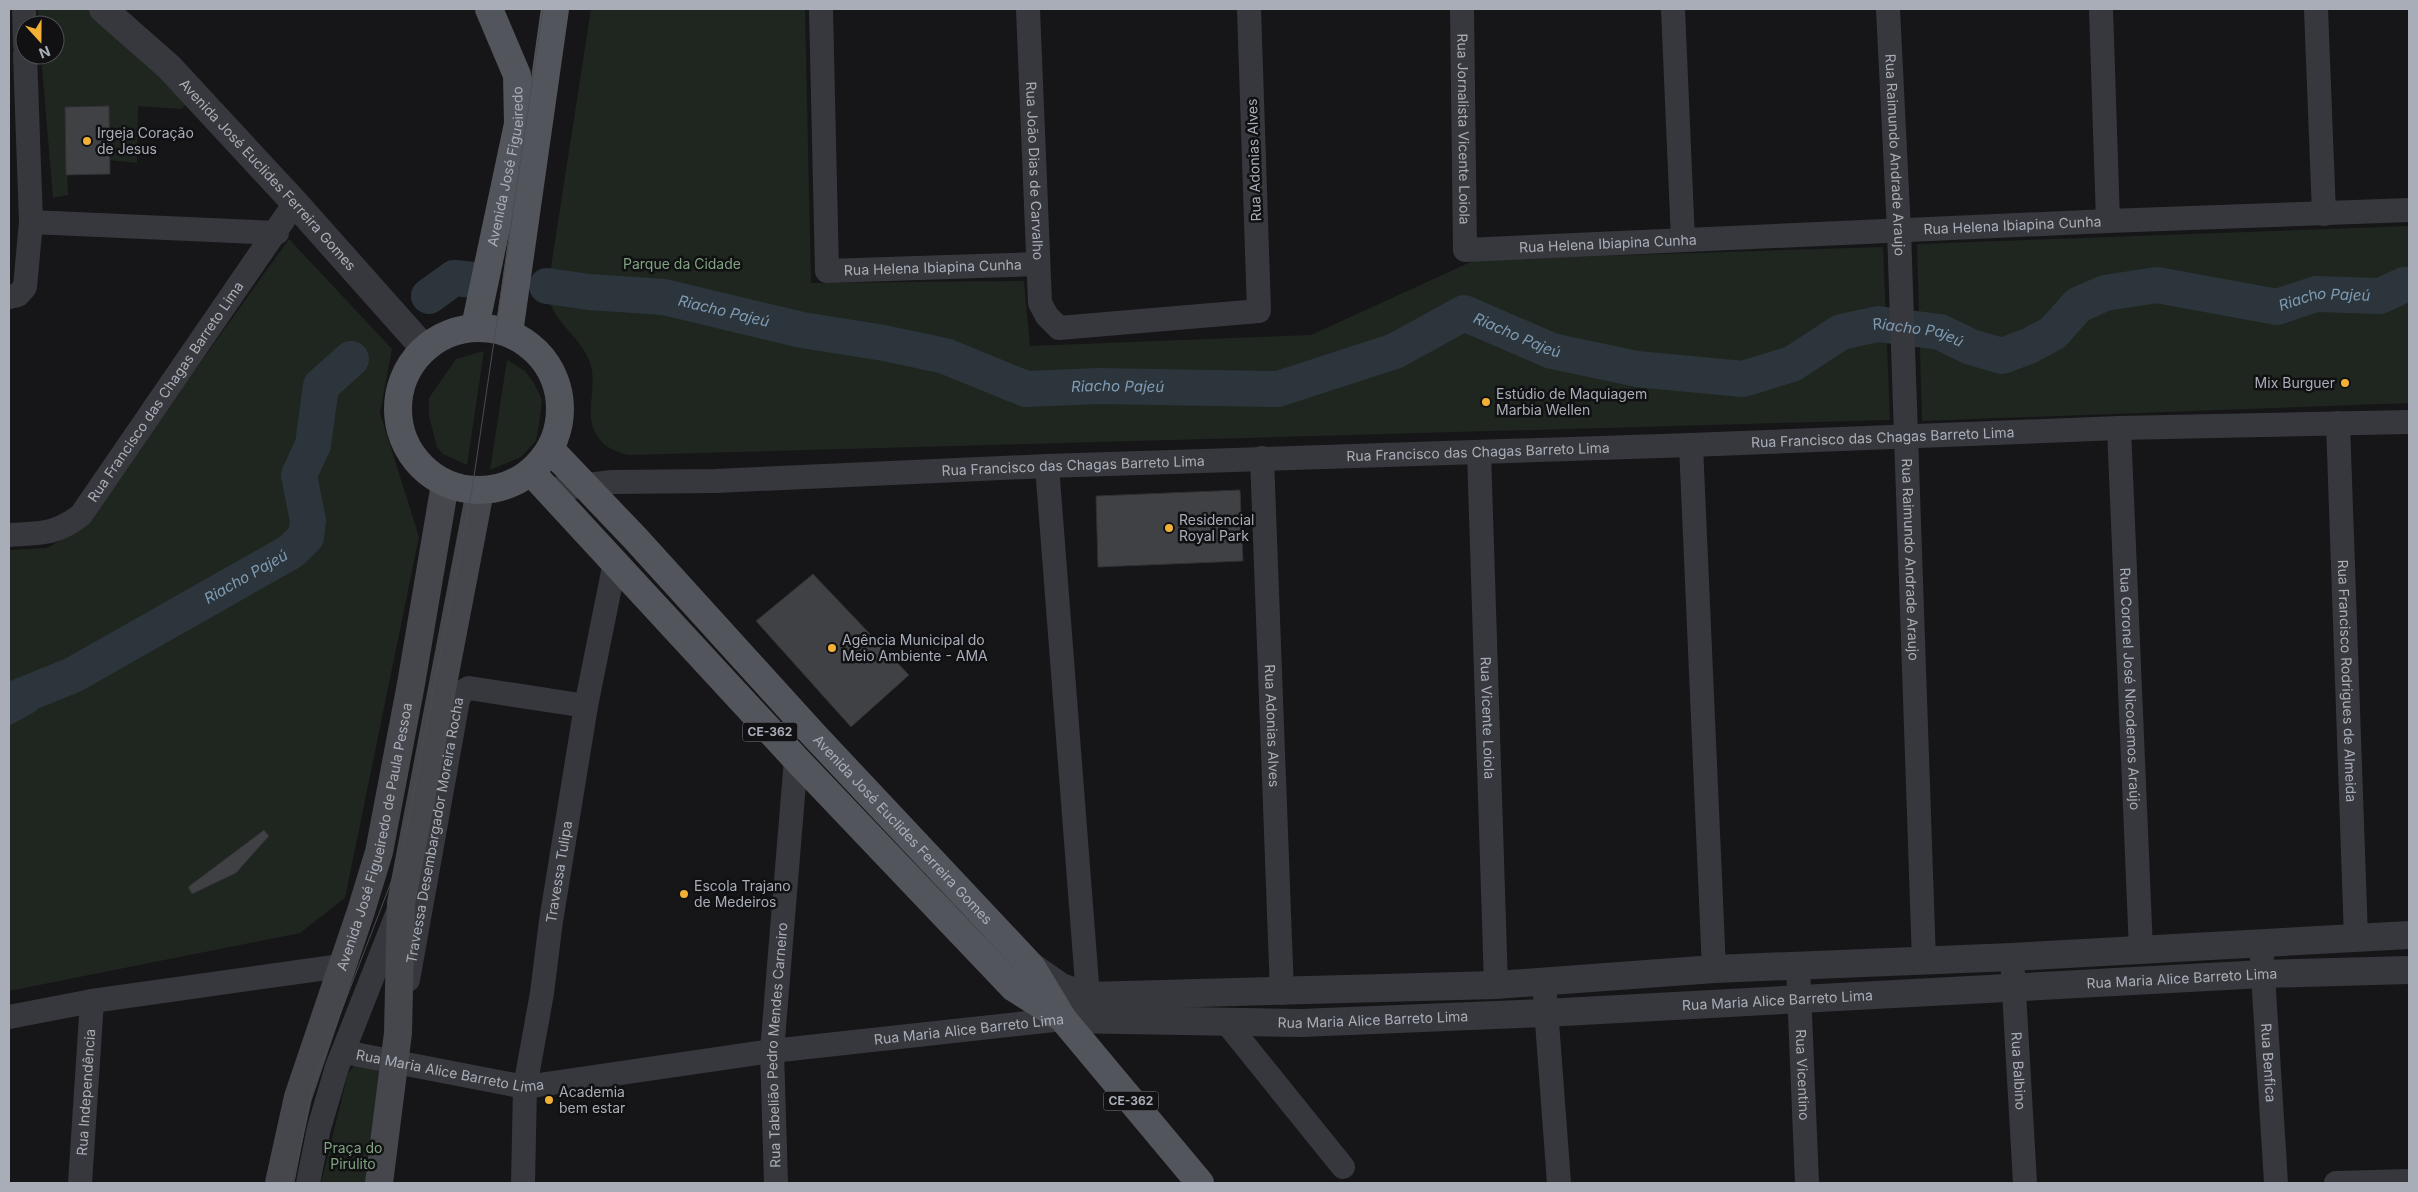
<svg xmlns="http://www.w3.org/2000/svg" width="2418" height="1192" font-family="Inter,sans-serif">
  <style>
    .green { fill: #1e261f }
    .water { fill: #2c353c }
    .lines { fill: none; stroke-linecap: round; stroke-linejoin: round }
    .river { stroke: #2c353c; stroke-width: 36 }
    .building { fill: #404145; stroke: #303034 }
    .minor { stroke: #37383d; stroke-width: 24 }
    .tertiary { stroke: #37383d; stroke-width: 28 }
    .secondary { stroke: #45474d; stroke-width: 28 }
    .primary { stroke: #53555c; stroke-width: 28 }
    .tram { stroke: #4a4c52; stroke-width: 1 }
    .poi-dot { fill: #f2b134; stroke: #111113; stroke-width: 2 }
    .labels { text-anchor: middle; stroke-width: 5; stroke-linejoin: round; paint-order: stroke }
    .shield { fill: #111113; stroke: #7b7e86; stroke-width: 1 }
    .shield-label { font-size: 12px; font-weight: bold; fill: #a8adb8 }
    .street-label { font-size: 14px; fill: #a8adb8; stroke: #111113 }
    .poi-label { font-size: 14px; fill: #a8adb8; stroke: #111113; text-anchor: start }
    .park-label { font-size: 14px; fill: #7fa381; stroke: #111113 }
    .water-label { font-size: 15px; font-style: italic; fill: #7f9bb3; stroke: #111113 }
  </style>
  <rect width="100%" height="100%" fill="#161618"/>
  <path class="green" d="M38,9H92L126,38L186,104L182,109L138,106L137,163L108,160L109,106L65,107L68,195L53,198L41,55H55V25H39Z
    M591,9H805L811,283L1024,281L1030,346L1311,335L1475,260L1883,247L1890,420L628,455C613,451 602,446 595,432C584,410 599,384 589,360C579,335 552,321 547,293Z
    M2409,226V403L1922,421L1917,244Z
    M289,239L392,349L380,413L419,537L345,898L300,933L9,991V550L47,548L82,528Z
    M484,351L467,465L443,454L437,447L429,416V398L456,359Z
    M507,360L525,371L534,383L542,400L539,425L536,441L521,457L490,470Z
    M356,1064L390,1070L374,1183H321L348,1073Z"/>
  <path class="water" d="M26,677L45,686L36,711L9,726V683Z"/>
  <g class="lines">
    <g class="river">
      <path id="s1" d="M547,286L589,292L664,297L802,330L884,343L945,356L1026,389L1098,386L1278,389L1395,351L1464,313L1552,351L1637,369L1743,379L1792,364L1841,332L1878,324L1940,332L1971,347L2002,356L2029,346L2053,333L2078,305L2105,293L2157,285L2277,307L2316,294L2380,296L2404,285H2409"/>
      <path d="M429,296L454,278L474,280"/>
      <path id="s2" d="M9,701L73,675L290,552L306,537L308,521L299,475L313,445L321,386L351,359"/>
    </g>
  </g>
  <path class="building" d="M109,106L110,174L66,175L65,107Z
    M1240,490L1243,561L1098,567L1096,496Z
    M813,574L909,675L851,727L756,621Z
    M264,830L269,836L236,873L192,894L188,887Z"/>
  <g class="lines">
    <g class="minor">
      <path d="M24,9L25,46"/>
      <path id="s3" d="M821,9L827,271L1037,264"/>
      <path id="s4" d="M1028,9L1040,303L1047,316L1059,328L1259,311L1249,9"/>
      <path id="s5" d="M1462,9L1465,250L2108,221L2409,210"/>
      <path d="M1673,9L1683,240"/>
      <path id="s6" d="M1888,9L1899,231L1924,961"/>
      <path d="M2101,9L2108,221"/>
      <path d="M2316,9L2324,214"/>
      <path d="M31,222L277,233"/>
      <path d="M9,297L18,295L25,287L31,222L25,55"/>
      <path id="s7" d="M2338,423L2356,938"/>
      <path id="s8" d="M2119,428L2141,950"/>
      <path d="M1691,445L1714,969"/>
      <path id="s9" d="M1479,452L1496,985"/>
      <path id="s10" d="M1262,458L1282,993"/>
      <path d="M1047,466L1088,996"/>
      <path id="s11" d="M548,490L612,482L715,481L1047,466L1691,445L2119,428L2409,422"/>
      <path id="s12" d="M9,535C41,533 55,535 81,515L295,203"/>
      <path id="s13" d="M2261,943L2276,1183"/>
      <path id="s14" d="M2012,957L2025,1183"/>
      <path id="s15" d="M1798,966L1807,1183"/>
      <path id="s16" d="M408,980L458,700L462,692L469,688L586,706"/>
      <path d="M1544,982L1559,1183"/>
      <path d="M9,1017L92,1001L341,966"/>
      <path d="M1226,1022L1343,1167"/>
      <path id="s17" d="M344,1052L525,1087L772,1051L1063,1019"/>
      <path id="s18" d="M80,1183L92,1001"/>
      <path d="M308,1183L319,1128L337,1067L398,912"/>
      <path id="s19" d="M523,1183L525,1087L542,993L551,921L586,706L615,562"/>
      <path id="s20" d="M776,1183L772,1051L796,759"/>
      <path d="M2336,1183L2409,1181"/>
    </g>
    <g class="tertiary">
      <path id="s21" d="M103,9L169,67L295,203L424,348"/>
      <path d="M1031,966L1061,987L1088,996L1496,985L1714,969L2012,957L2409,935"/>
      <path id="s22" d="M1063,1019L1301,1023L1545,1013L2263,974L2409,970"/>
    </g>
    <g class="secondary">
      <path id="s23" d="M279,1183L298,1097L361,911L379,852L411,684L445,484"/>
      <path d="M379,1183L398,1033L401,903L480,491"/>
    </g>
    <g class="primary">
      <path id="s24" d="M475,327L518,124L517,75L489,9"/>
      <circle cx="479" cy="409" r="81"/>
      <path d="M509,333L555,9"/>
      <path id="s25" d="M550,449L635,538L812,733L1031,966L1063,1019L1200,1183"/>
      <path d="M531,472L796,759L1014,988L1057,1015"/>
    </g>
    <path class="tram" d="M294,1183L313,1084L402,854L472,490L543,9"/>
  </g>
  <g class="poi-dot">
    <circle cx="87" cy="141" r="5"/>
    <circle cx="2345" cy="383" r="5"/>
    <circle cx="1486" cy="402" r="5"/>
    <circle cx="1169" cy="528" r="5"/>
    <circle cx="832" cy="648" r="5"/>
    <circle cx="684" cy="894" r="5"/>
    <circle cx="549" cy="1100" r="5"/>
  </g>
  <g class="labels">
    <g class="shield">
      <rect x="742.5" y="722.5" width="55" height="19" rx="4"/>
      <rect x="1103.5" y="1091.5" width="55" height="19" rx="4"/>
    </g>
    <g class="shield-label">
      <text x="770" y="736">CE-362</text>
      <text x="1131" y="1105">CE-362</text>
    </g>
    <g class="street-label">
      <text dy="5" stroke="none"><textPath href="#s5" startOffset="120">Rua Jornalista Vicente Loiola</textPath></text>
      <text dy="5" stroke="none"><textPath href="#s6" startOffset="146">Rua Raimundo Andrade Araujo</textPath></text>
      <text transform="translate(1254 160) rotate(-92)" y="5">Rua Adonias Alves</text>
      <text dy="5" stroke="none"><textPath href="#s24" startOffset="164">Avenida José Figueiredo</textPath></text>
      <text dy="5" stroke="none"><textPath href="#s4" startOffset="162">Rua João Dias de Carvalho</textPath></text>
      <text dy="5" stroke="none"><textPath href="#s21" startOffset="234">Avenida José Euclides Ferreira Gomes</textPath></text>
      <text dy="5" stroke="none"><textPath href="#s5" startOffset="789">Rua Helena Ibiapina Cunha</textPath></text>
      <text dy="5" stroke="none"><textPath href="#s5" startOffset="384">Rua Helena Ibiapina Cunha</textPath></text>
      <text dy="5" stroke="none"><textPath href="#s3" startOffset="368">Rua Helena Ibiapina Cunha</textPath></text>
      <text dy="5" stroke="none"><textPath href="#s12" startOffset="226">Rua Francisco das Chagas Barreto Lima</textPath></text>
      <text dy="5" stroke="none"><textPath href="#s11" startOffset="1336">Rua Francisco das Chagas Barreto Lima</textPath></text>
      <text dy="5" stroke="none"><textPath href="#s11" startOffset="931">Rua Francisco das Chagas Barreto Lima</textPath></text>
      <text dy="5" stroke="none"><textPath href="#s11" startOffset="526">Rua Francisco das Chagas Barreto Lima</textPath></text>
      <text dy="5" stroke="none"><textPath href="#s6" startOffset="551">Rua Raimundo Andrade Araujo</textPath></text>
      <text dy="5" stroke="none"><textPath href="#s7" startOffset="258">Rua Francisco Rodrigues de Almeida</textPath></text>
      <text dy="5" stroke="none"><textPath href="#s8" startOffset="261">Rua Coronel José Nicodemos Araújo</textPath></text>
      <text dy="5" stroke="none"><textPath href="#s9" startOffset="266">Rua Vicente Loiola</textPath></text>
      <text dy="5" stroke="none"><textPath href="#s10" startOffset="268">Rua Adonias Alves</textPath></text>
      <text dy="5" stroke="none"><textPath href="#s25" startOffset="519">Avenida José Euclides Ferreira Gomes</textPath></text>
      <text dy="5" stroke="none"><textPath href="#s16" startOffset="152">Travessa Desembargador Moreira Rocha</textPath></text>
      <text dy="5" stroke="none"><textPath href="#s23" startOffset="360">Avenida José Figueiredo de Paula Pessoa</textPath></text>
      <text dy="5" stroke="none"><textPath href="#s19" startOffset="314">Travessa Tulipa</textPath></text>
      <text dy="5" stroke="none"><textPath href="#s22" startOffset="1120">Rua Maria Alice Barreto Lima</textPath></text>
      <text dy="5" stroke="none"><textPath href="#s22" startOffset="715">Rua Maria Alice Barreto Lima</textPath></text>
      <text dy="5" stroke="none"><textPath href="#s22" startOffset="310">Rua Maria Alice Barreto Lima</textPath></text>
      <text dy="5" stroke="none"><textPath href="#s17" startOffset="632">Rua Maria Alice Barreto Lima</textPath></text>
      <text dy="5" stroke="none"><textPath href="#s20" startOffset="138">Rua Tabelião Pedro Mendes Carneiro</textPath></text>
      <text dy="5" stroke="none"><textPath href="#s13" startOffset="120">Rua Benfica</textPath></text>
      <text dy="5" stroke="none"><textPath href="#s17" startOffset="108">Rua Maria Alice Barreto Lima</textPath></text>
      <text dy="5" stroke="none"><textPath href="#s14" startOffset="114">Rua Balbino</textPath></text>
      <text dy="5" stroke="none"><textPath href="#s15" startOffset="109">Rua Vicentino</textPath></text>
      <text dy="5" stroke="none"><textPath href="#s18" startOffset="91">Rua Independência</textPath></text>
    </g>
    <g class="poi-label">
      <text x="97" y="138">Irgeja Coração<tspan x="97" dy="16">de Jesus</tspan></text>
      <text x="2335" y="388" text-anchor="end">Mix Burguer</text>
      <text x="1496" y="399">Estúdio de Maquiagem<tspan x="1496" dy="16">Marbia Wellen</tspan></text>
      <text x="1179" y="525">Residencial<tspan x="1179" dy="16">Royal Park</tspan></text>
      <text x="842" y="645">Agência Municipal do<tspan x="842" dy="16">Meio Ambiente - AMA</tspan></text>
      <text x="694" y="891">Escola Trajano<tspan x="694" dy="16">de Medeiros</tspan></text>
      <text x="559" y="1097">Academia<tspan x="559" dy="16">bem estar</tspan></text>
    </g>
    <g class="park-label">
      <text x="682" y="269">Parque da Cidade</text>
      <text x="353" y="1153">Praça do<tspan x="353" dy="16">Pirulito</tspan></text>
    </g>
    <g class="water-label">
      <text dy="5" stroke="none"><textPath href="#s1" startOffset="1859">Riacho Pajeú</textPath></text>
      <text dy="5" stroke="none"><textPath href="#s1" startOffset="179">Riacho Pajeú</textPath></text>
      <text dy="5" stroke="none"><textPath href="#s1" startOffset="1004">Riacho Pajeú</textPath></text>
      <text dy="5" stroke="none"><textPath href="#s1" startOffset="1424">Riacho Pajeú</textPath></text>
      <text dy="5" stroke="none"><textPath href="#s1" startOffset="584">Riacho Pajeú</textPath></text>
      <text dy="5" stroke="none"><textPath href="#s2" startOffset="268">Riacho Pajeú</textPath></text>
    </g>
  </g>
  <rect width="2418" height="1192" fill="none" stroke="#a8adb8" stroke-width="20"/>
  <g transform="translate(40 40) rotate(159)"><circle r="24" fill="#111113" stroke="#4d4f55"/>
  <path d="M0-4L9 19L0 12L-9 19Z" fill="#f2b134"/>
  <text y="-8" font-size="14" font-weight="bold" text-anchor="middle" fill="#a8adb8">N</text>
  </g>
</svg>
